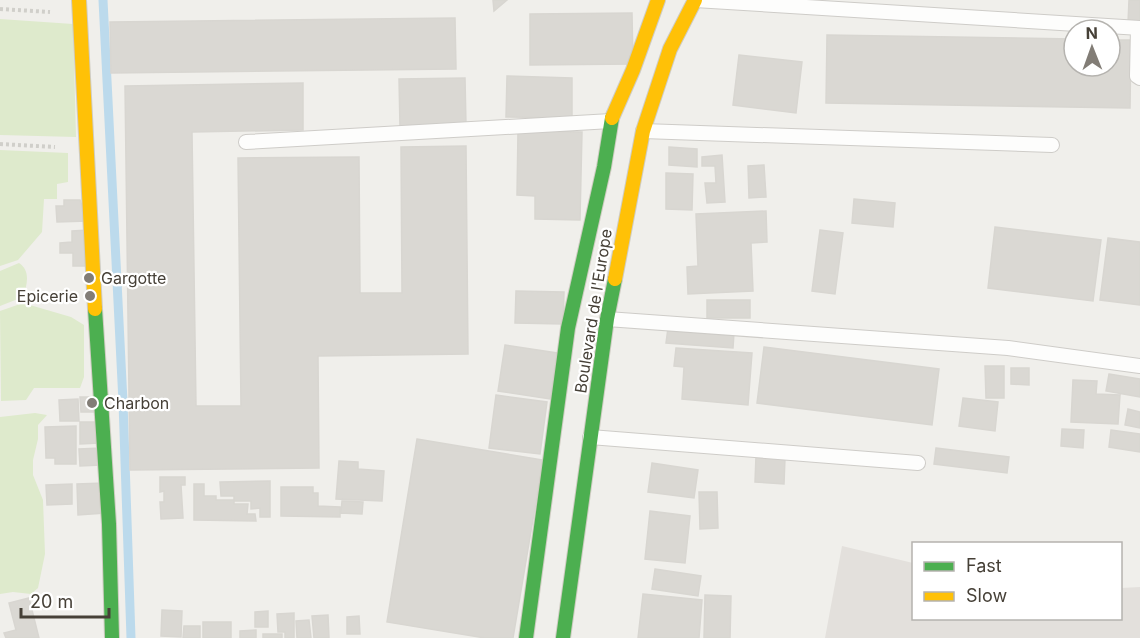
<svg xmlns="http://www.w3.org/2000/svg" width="1140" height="638" font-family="Inter,sans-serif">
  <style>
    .industrial { fill: #e3e0dc }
    .green { fill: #deeacc }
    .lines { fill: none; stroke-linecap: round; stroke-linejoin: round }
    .stream { stroke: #bcdaec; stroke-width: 9 }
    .building { fill: #dad8d3; stroke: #d8d6d1; stroke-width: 1.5 }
    .lane-casing { stroke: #ceccc8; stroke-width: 16 }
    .fast-casing { stroke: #cfccc2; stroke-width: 16 }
    .slow-casing { stroke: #cfccc2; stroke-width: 16 }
    .path { stroke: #d0cfca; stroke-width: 4; stroke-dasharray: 3 3; stroke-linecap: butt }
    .lane { stroke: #fdfdfc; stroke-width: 14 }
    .fast { stroke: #4caf50; stroke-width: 14 }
    .slow { stroke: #ffc107; stroke-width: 14 }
    .poi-dot { fill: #827d76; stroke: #fff; stroke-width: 2 }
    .labels { text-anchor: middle; stroke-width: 4.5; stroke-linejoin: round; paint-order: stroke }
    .poi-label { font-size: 16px; fill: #464037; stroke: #fff; text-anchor: start }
    .street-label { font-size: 16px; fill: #464037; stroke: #fff }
  </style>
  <rect width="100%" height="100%" fill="#f0efeb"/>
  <path class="industrial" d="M842,546L913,563L914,618H1120L1121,588L1140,587V638H825Z"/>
  <path class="green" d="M0,19L73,24L76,137L0,135Z
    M0,150L68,153V182L57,184V199H44L42,232L18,260L0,266Z
    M19,263C31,271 27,285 23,297L0,306V271Z
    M23,303L71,317L84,325V377L80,388H34L26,400L1,401L0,311Z
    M35,413L47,415L38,425V439L33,460V475L43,500L45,554L38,588L31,594L13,592L0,594V417Z"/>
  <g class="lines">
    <path class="stream" d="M103,0L123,402L131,638"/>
  </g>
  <path class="building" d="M493,0H507L494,11Z
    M1129,0H1140V24L1128,23Z
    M632,13L633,64L530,65V14Z
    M455,18L456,69L111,73L110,22Z
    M827,35L1074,39V66H1110V40H1131L1130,108L826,103Z
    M739,55L802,62L796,113L733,105Z
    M507,76L572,78V118L506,117Z
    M465,78L466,125L400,127L399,79Z
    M303,83V130L192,132L196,406H241L238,158L359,157L360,293H402L401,147L466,146L468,354L318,356L319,468L130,470L125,86Z
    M518,131L582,132L580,220L535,219V196L517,195Z
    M669,147L697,149V167L669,165Z
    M722,155L725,202L707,203L705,183H716L715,166H702V157Z
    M764,165L766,197L749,198L748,166Z
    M666,173L693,174L692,210L666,209Z
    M854,199L895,203L893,227L852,223Z
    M64,200H80L87,221L57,222L56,206H64Z
    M766,211L767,242L751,243L753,291L688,294L687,267L698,266L696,214Z
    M995,227L1101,240L1093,301L988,288Z
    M88,230L89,266H73V253H60V243L72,242V231Z
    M820,230L843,233L835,294L812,291Z
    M1108,238L1140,242V305L1100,300Z
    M516,291L564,292L563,324L515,323Z
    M707,300H750V318H707Z
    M668,328L734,333L733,348L666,343Z
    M505,345L557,353L550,399L498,391Z
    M764,347L939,369L932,425L757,403Z
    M676,348L752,353L748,405L682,399L684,367L674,366Z
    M985,366H1004V398H986Z
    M1011,368H1029V385L1011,384Z
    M1109,374L1140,379V397L1106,391Z
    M1073,380L1097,381L1096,394L1120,395L1118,424L1071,422Z
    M496,395L547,402L540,454L489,448Z
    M80,397H95L96,412H81Z
    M963,398L998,402L995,431L959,426Z
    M78,399L79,421H60L59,400Z
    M1128,409L1140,412V428L1125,425Z
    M80,422H99L100,443L80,444Z
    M76,426V464H55V458H46L45,427Z
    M1062,429L1084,430L1083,448L1061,446Z
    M1111,430L1140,434V452L1109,447Z
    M417,439L543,460L513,638H485L387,622Z
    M101,448V465L80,466L79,449Z
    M936,448L1009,457L1007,473L934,464Z
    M756,456L785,458L784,484L755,482Z
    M339,461L358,462V469L384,471L382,501L336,499Z
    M652,463L698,470L694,498L648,492Z
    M160,477H185V485H181L183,518L161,519L160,502H164V491L160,492Z
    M270,481V517H260V508L251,509V501H234V496H221L220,482Z
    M104,483L105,513L78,515L77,484Z
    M72,484V504L47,505L46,485Z
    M194,484H204V496H216V500H234V504H248L247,514H255L256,521L194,520Z
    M281,487H313V493H318V506L340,507V517L281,516Z
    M699,492H717L718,528L700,529Z
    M342,501L363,502L362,514L341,513Z
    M650,511L690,516L685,563L645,559Z
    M655,569L701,576L698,596L652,589Z
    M643,594L702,600L699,638H638Z
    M705,595L731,596L730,638H704Z
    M29,598L39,638H6L4,633L16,630L9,603Z
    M162,610L182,611L181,637L161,636Z
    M268,611V627H255V612Z
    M294,613V638H285V632H278L277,614Z
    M328,615L329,638H314L312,616Z
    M359,616L360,634H347V617Z
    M309,620L311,638H297L296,621Z
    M203,622H231V638H203Z
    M184,626H200V638H183Z
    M256,630V638H240V631Z
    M263,634H282V638H263Z"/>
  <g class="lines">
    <g class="lane-casing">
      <path id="lane" d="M695,0L1140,28
        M1138,28L1137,76L1140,78
        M643,131L1052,145
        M246,142L611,121
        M607,319L1008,348L1140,366
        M590,437L918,463"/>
    </g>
    <g class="fast-casing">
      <path id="fast" d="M95,309L109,524L112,638
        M526,638L568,328L604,167L612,118
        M563,638L607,319L615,279"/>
    </g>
    <g class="slow-casing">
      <path id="slow" d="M79,0L95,309
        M612,118L633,70L658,0
        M615,279L643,131L670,49L695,0"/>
    </g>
    <path class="path" d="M0,9L50,12
      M0,144L55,147"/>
    <use href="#lane" class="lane"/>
    <use href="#fast" class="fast"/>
    <use href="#slow" class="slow"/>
  </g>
  <g class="poi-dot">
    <circle cx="89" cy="278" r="6"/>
    <circle cx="90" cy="296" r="6"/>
    <circle cx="92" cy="403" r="6"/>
  </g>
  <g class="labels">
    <g class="poi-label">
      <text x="101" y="284">Gargotte</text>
      <text x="78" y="302" text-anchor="end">Epicerie</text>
      <text x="104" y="409">Charbon</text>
    </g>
    <g class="street-label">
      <text transform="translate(593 311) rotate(-81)" y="6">Boulevard de l'Europe</text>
    </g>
  </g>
  <rect x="912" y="542" width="210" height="78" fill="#ffffff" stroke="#b5b3af" stroke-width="1.5"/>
  <rect x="924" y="562" width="30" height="9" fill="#4caf50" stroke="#b5b3af" stroke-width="1.5"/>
  <text x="966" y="572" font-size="18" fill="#464037">Fast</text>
  <rect x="924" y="592" width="30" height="9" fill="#ffc107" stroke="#b5b3af" stroke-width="1.5"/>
  <text x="966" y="602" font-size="18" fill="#464037">Slow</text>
  <g transform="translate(1092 48) rotate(359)"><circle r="28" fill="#ffffff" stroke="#b5b3af" stroke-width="1.5"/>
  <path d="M0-4.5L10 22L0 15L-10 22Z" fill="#827d76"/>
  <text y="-9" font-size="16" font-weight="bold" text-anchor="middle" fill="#464037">N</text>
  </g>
  <path d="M21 608v9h88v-9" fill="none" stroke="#464037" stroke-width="3"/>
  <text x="30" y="608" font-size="18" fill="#464037" stroke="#ffffff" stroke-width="4.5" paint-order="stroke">20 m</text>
</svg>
